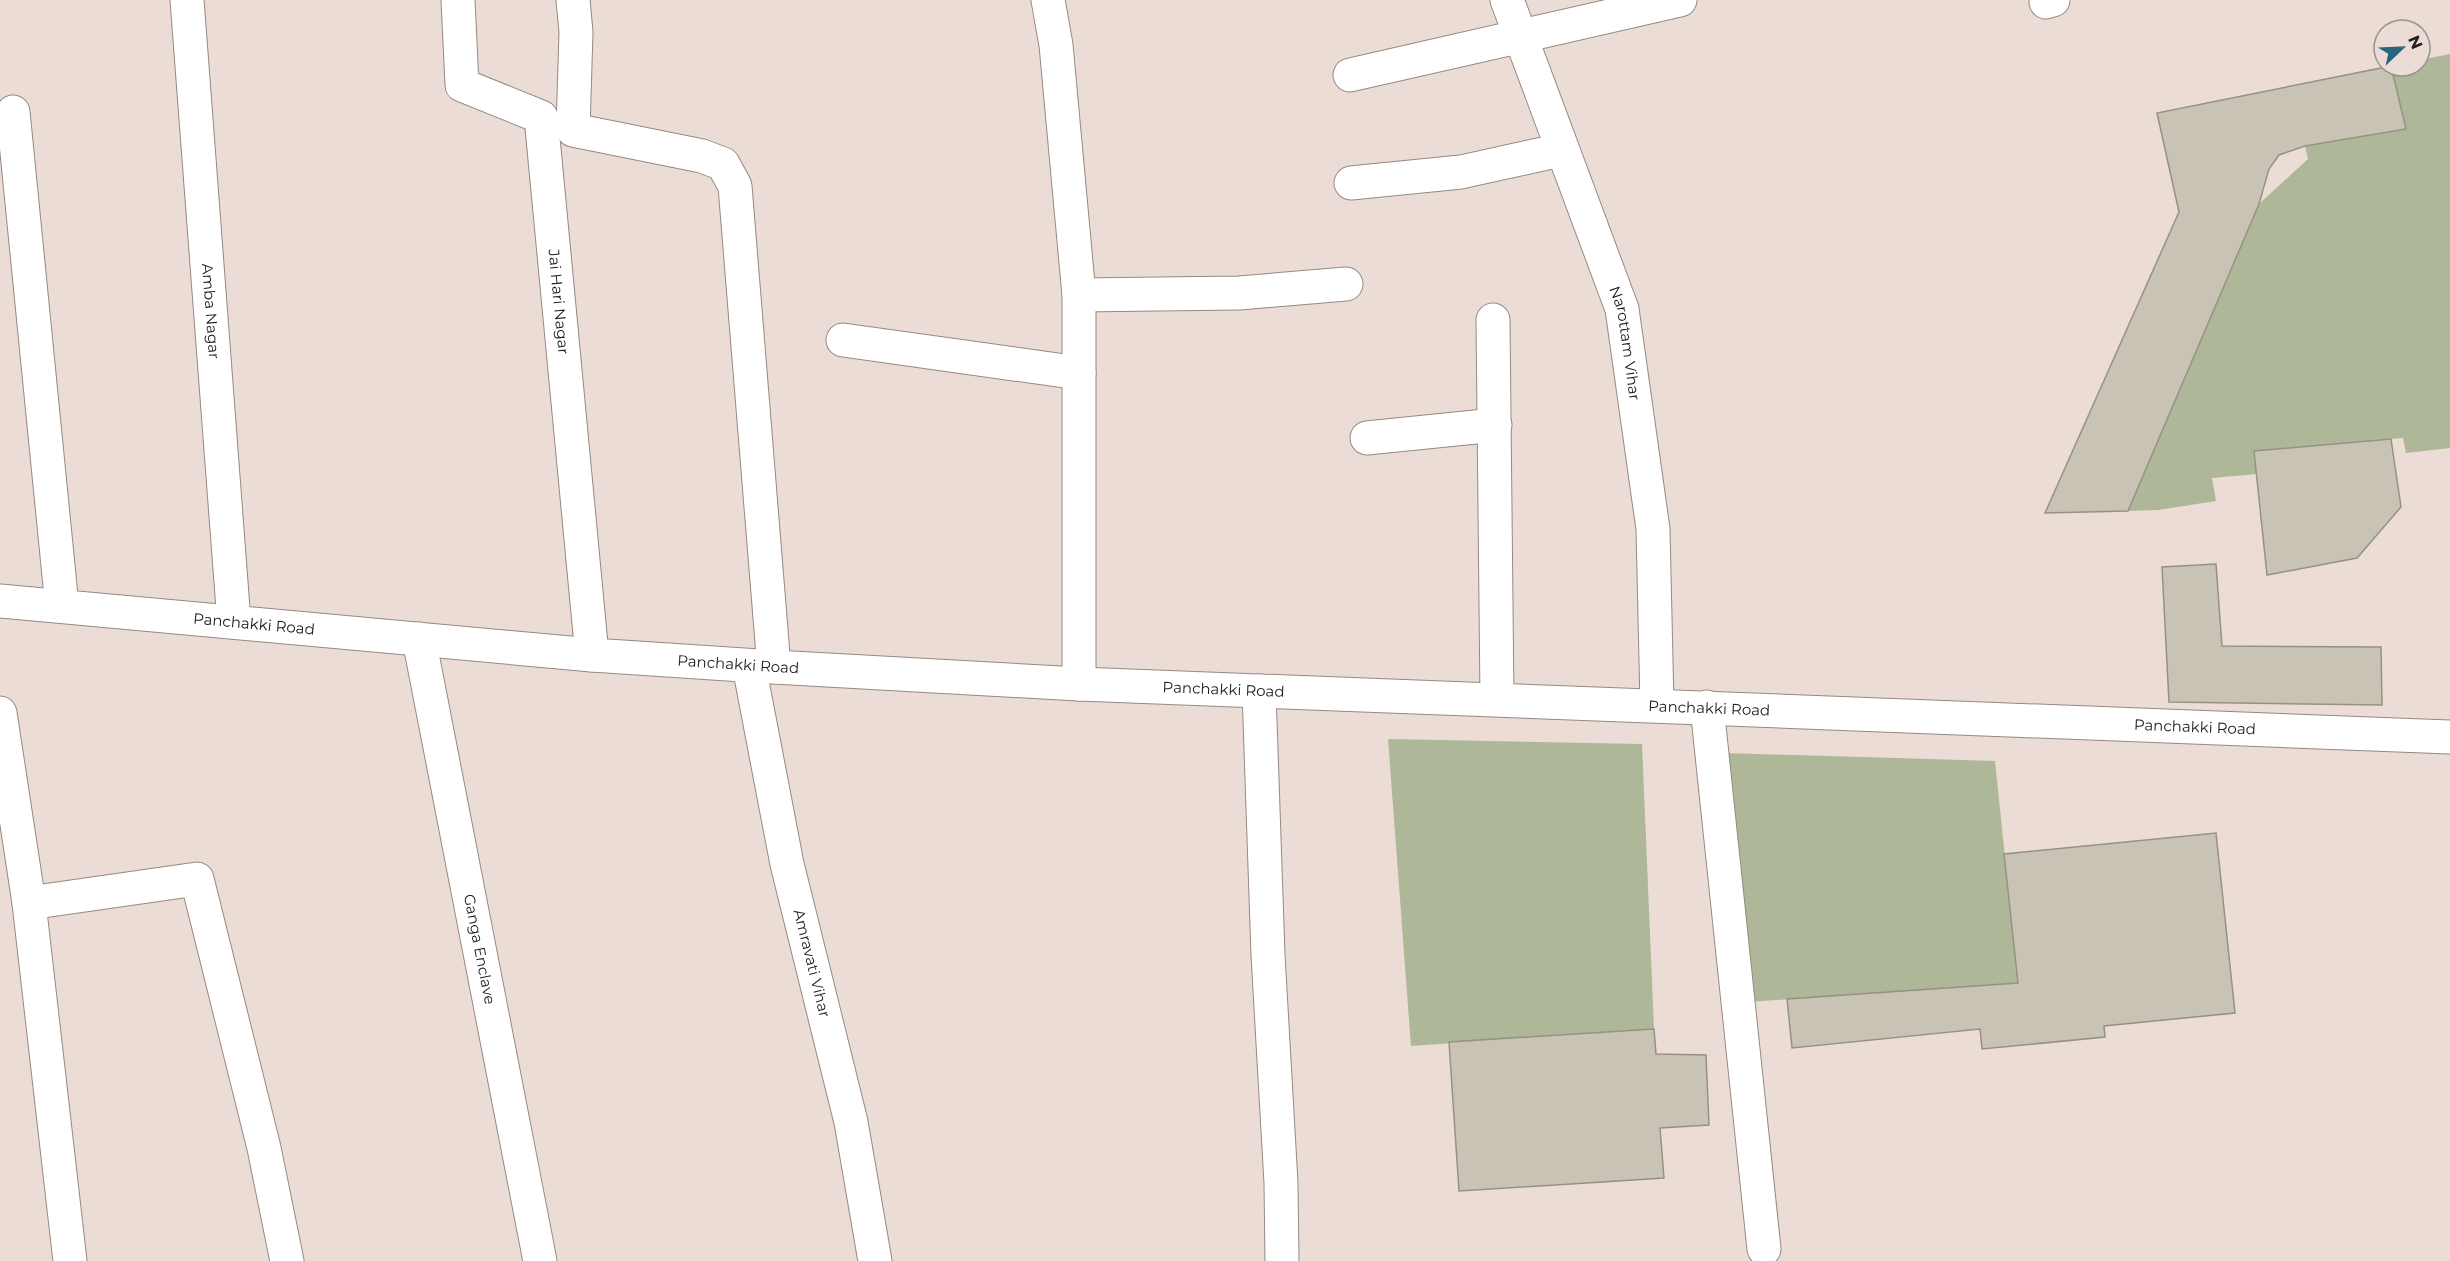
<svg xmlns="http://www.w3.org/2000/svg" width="2450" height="1261" font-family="Montserrat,sans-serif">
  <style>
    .green { fill: #aeb797 }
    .building { fill: #c9c3b6; stroke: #979185; stroke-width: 1.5 }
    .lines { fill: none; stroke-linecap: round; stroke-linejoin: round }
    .street-casing { stroke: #968982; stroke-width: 35 }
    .secondary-casing { stroke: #968982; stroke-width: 35 }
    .street { stroke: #fff; stroke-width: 33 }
    .secondary { stroke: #fff; stroke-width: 33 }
    .labels { text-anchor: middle; stroke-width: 6; stroke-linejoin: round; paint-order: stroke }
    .street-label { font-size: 15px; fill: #25201d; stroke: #ebddd5 }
  </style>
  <rect width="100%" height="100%" fill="#ebddd5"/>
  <path class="green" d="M2450,54V448L2406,453L2403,438L2255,451L2257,474L2212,478L2216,501L2158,510L2128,511L2259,204L2308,159L2305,146L2406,129L2391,66H2420V60Z
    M1388,739L1642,744L1654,1029L1411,1046Z
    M1723,753L1995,761L2018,983L1748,1002Z"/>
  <path class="building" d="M2391,66L2406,129L2305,146L2279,155L2269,169L2259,204L2128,511L2045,513L2179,212L2157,113Z
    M2391,439L2401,507L2357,558L2267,575L2254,451Z
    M2216,564L2222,646L2381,647L2382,705L2169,702L2162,567Z
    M2216,833L2235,1013L2104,1026L2105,1037L1982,1049L1980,1029L1792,1048L1787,999L2018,983L2004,854Z
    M1654,1029L1656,1054L1706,1055L1709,1125L1660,1128L1664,1178L1459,1191L1449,1042Z"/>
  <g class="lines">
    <g class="street-casing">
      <g id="street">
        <path id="s1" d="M187,0L234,622"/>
        <path id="s2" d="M458,0L462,85L541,117L592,655"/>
        <path d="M573,0L576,32L573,130L702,156L723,164L735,186L774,667"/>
        <path d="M1048,0L1056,45L1079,295V684"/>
        <path id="s3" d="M1507,0L1622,309L1653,529L1657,705"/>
        <path d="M2046,2L2053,0"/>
        <path d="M1350,75L1680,0"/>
        <path d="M13,112L62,606"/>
        <path d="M1351,183L1461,172L1561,150"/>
        <path d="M1079,295L1239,293L1346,284"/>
        <path d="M1493,320L1497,699"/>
        <path d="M843,340L1079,373"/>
        <path d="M1367,438L1495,425"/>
        <path id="s4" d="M419,639L540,1261"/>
        <path id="s5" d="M749,666L787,864L851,1122L875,1261"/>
        <path d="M1259,691L1268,955L1281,1183L1282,1261"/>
        <path d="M1707,707L1764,1249"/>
        <path d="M0,713L29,903L70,1261"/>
        <path d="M29,903L197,879L264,1148L287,1261"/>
      </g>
    </g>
    <g class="secondary-casing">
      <g id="secondary">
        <path id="s6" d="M0,601L592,655L774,667L1079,684L2450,737"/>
      </g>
    </g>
    <use href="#street" class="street"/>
    <use href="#secondary" class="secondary"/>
  </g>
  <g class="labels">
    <g class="street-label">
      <text dy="5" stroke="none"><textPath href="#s2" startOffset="356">Jai Hari Nagar</textPath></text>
      <text dy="5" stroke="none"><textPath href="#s1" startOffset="312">Amba Nagar</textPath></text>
      <text dy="5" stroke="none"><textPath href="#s3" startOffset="364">Narottam Vihar</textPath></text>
      <text dy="5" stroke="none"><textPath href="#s6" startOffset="255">Panchakki Road</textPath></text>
      <text dy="5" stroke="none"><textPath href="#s6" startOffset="741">Panchakki Road</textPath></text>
      <text dy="5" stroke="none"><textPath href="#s6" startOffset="1227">Panchakki Road</textPath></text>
      <text dy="5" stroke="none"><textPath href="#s6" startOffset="1713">Panchakki Road</textPath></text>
      <text dy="5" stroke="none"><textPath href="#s6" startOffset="2199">Panchakki Road</textPath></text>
      <text dy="5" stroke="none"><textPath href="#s4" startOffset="316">Ganga Enclave</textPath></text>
      <text dy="5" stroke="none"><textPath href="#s5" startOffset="304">Amravati Vihar</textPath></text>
    </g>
  </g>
  <g transform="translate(2402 48) rotate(67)"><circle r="28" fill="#ebddd5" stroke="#9c918b" stroke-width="1.5"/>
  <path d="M0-4.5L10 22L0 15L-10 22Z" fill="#28667c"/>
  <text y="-9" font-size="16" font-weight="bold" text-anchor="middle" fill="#25201d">N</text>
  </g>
</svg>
